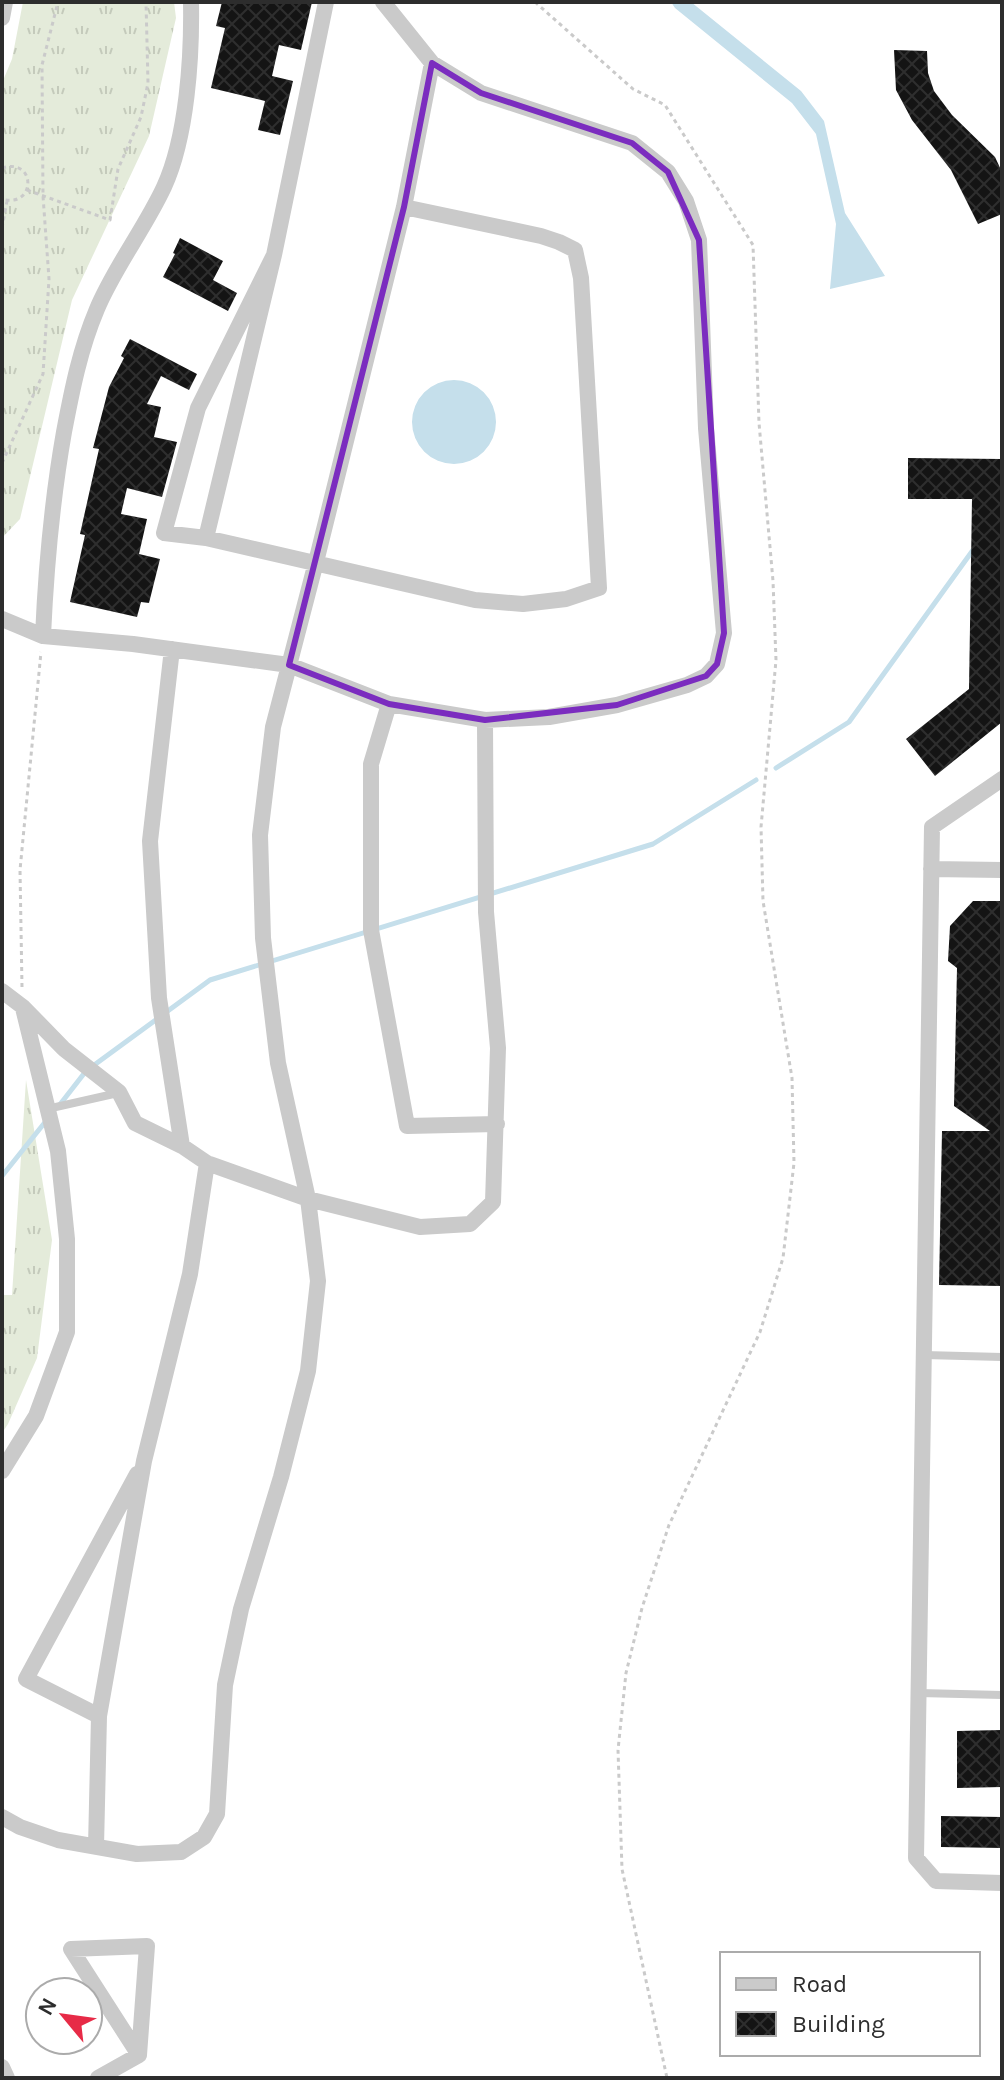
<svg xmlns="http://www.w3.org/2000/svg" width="1004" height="2080" font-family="Karla,sans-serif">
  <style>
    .grass { fill: url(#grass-tufts) }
    .water { fill: #c5dfeb }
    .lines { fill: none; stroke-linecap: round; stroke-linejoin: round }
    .stream { stroke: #c5dfeb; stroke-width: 5 }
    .building { fill: url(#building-cross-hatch) }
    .path { stroke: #cacaca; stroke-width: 3; stroke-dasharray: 4 4; stroke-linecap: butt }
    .lane { stroke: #cacaca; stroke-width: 8 }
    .street { stroke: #cacaca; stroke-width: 16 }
    .marked { fill: none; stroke: #7b2cbf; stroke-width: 6; stroke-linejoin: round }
  </style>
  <defs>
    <pattern id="grass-tufts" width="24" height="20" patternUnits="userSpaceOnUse" patternTransform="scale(2)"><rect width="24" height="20" fill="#e4ebda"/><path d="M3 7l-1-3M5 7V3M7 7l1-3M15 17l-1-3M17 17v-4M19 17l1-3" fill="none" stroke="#c4cabb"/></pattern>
    <pattern id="building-cross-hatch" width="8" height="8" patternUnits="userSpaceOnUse" patternTransform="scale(2)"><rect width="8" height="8" fill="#141414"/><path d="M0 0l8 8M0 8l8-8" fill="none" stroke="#2e2e2e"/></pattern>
  </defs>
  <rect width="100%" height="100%" fill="#fff"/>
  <path class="grass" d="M23,2H174L176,18L149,136L72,300L20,519L2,538V83L12,59Z
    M26,1080L52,1240L37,1358L8,1424L2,1433V1295H12Z"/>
  <path class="water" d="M671,2H691L801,91L824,121L845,213L885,276L830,289L836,224L816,134L792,103L675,8Z
    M412 422a42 42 0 1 1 84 0a42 42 0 1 1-84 0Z"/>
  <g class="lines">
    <path class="stream" d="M776,768L849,722L973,550
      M165,1013L210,980L653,844L756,780
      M58,1107L86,1071L157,1019
      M2,1176L46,1121"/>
  </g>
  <path class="building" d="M222,2H312L301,50L279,45L272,76L293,81L280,135L258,130L265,101L211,88L225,28L216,26Z
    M894,50L927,51L928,73L934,91L952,115L995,157L1002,172V214L978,224L951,170L912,120L896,90Z
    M180,238L223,261L213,280L237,293L228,311L163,277L175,254L173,253Z
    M130,339L197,374L189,390L161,376L147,404L161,407L154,437L177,442L162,497L127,488L121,514L147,519L139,554L160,559L149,603L141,602L137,617L70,602L85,535L80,534L99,449L93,448L109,387L124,358L121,356Z
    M908,458L1002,459V722L935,776L906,739L969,689L972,499H908Z
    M973,901H1002V1286L939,1285L942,1131H990L954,1106L957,968L948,961L950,926Z
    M1002,1730V1787L957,1788V1731Z
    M941,1816L1002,1817V1848L941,1847Z"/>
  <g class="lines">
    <path class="path" d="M535,2L633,89L665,105L753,245L759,423L773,581L776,660L761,827L763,901L792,1078L794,1163L783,1258L760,1332L669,1525L642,1608L626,1673L618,1750L622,1869L667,2078
      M2,168C37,157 36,209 2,199
      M27,190L110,220L118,169L141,117L148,83L146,2
      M2,228L7,201
      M2,463L43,374L49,279L43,196L42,65L58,2
      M22,987L20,870L41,652"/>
    <path class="lane" d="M47,1109L118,1093
      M924,1355L1002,1357
      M919,1693L1002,1695"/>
    <path class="street" d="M191,2C192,57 187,137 164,187C145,228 114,268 97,309C80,349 72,390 64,432C52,500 46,568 43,636L133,644L289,665L389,704L485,720L549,717L617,705L687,685L706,676L717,664L724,633L706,428L699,240L686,201L668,172L632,143L481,93L432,63L383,2
      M2,18L5,2
      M274,255L326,2
      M206,538L274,255L198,408L164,533L206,538L475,600L523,604L566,599L599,588L581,278L575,250L559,242L541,236L404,207
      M2,619L43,636
      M172,649L150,841L159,998L182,1146
      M389,704L371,764V930L407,1126L497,1124
      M1002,779L932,827L916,1858L936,1881L1002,1883
      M931,869L1002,870
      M2,991L23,1007L64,1049L119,1092L135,1123L182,1146L207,1163L308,1199L420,1227L470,1224L493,1202L498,1048L486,912L485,720
      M2,1471L36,1416L67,1332V1239L58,1151L23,1008
      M99,1716L26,1679L137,1474
      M2,1817L20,1827L58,1840L137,1854L181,1852L204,1837L217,1814L225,1685L241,1609L281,1477L308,1371L318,1281L308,1199L278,1063L263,938L260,835L273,727L316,562L404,207L432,63
      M96,1847L99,1716L144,1461L190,1274L207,1163
      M147,1946L139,2055L71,1949Z
      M2,2067L7,2078
      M98,2078L139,2055"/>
  </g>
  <path class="marked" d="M432,63L481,93L632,143L668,172L699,240L724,633L717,664L706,676L617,705L485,720L389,704L289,665L404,207Z"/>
  <rect width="1004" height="2080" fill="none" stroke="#2d2d2d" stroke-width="8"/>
  <rect x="720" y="1952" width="260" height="104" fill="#ffffff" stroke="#ababab" stroke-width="2"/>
  <rect x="736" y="1978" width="40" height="12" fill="#cacaca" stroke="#ababab" stroke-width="2"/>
  <text x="792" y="1992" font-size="24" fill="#2d2d2d">Road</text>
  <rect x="736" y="2012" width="40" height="24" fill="url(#building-cross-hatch)" stroke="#ababab" stroke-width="2"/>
  <text x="792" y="2032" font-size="24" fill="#2d2d2d">Building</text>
  <g transform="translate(64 2016) rotate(299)"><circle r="38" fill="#ffffff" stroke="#ababab" stroke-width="2"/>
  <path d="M0-6L14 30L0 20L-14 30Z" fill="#e72b47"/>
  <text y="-12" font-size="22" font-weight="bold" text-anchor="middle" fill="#2d2d2d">N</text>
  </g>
</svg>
